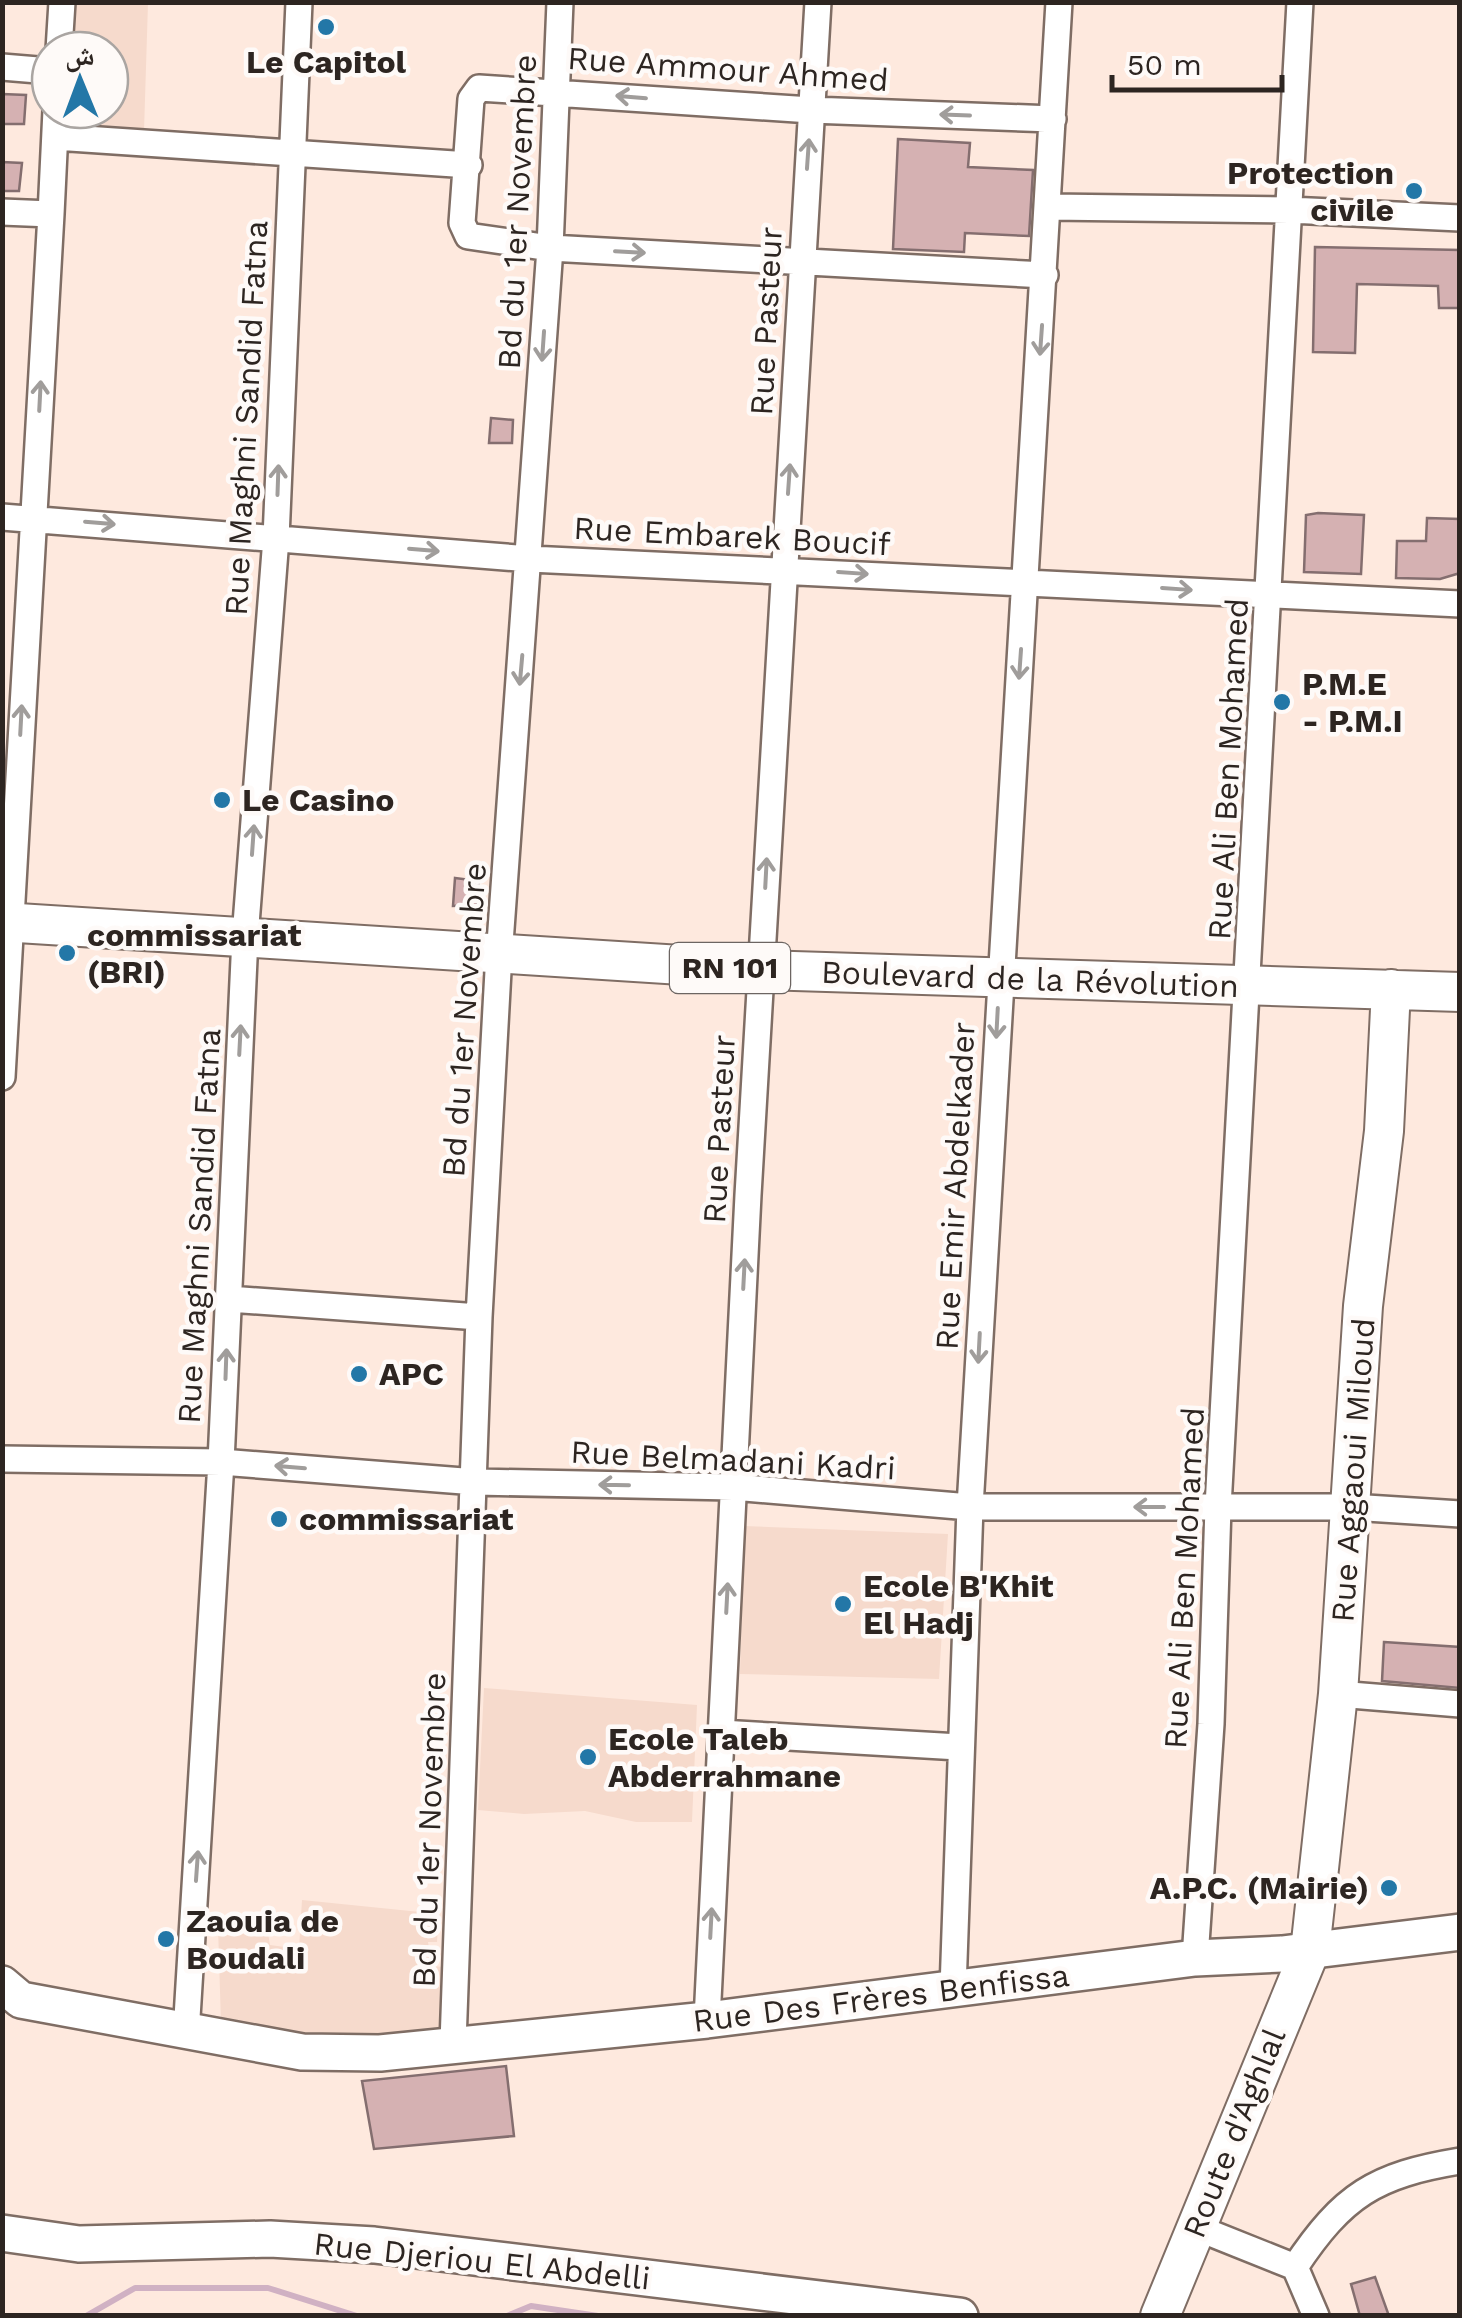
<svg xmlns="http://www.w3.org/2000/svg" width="1462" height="2318" font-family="'Work Sans','Noto Naskh Arabic',sans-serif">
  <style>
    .built { fill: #f6dacc }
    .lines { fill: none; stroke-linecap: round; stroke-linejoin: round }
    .stream { stroke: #d0b1c3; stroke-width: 6 }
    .building { fill: #d5b1b2; stroke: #846e6f; stroke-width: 2.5 }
    .minor-casing { stroke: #7f6d64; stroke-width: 30 }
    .secondary-casing { stroke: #7f6d64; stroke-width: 40 }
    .primary-casing { stroke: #7f6d64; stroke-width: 42 }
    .minor { stroke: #fff; stroke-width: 25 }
    .secondary { stroke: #fff; stroke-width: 35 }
    .primary { stroke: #fff; stroke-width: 38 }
    .oneway { stroke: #a09d9b }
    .poi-dot { fill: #2377a7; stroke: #fefaf8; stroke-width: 4 }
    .labels { text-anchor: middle; stroke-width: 9; stroke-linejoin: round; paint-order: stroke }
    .shield { fill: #fefaf8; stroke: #6c6562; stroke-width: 2.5 }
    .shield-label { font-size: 30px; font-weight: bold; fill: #2d2521 }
    .poi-label { font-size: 32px; font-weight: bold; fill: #2d2521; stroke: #fefaf8; text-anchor: start }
    .street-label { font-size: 32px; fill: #2d2521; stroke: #fefaf8 }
  </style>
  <rect width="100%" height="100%" fill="#fee9de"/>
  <path class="built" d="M71,3H148L144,131L65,128V110H110V50H68Z
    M744,1526L948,1534L939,1679L740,1674Z
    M484,1688L697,1705L692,1822H636L585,1811L524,1814L478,1810Z
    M302,1900L430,1913L431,1923L438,1924L437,1942H428L432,1966L444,1967L452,2012H441L443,2028L336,2047L221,2023L218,1927L268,1933L270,1945L299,1949Z"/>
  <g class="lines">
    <path class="stream" d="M86,2316L135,2288H268L357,2316
      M507,2316L531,2306L598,2316"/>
  </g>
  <path class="building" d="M2,94L26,95L24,124H2Z
    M898,139L970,143L968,167L1033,170L1029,236L965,233L964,252L893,249Z
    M2,162L22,163L19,191H2Z
    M1315,247L1460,250V308H1439L1438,286L1357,284L1355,353L1313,352Z
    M491,418L513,420L512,443H489Z
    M1318,513L1364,515L1361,574L1304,572L1306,515Z
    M1427,518L1460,519V573L1440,579L1396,578L1397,541H1426Z
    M455,878L479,881L477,905L453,906Z
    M1384,1642L1460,1647V1688L1382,1681Z
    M506,2066L514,2136L374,2149L362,2081Z
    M1375,2277L1389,2316H1360L1351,2284Z"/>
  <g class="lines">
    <g class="minor-casing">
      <path id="minor" d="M59,50L62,2
        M2,67L50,71
        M55,137L469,165
        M1049,207L1289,210L1460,218
        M2,212L51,214L56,110
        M1045,275L550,248L468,236L462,223L471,99L479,88L811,110L1053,119
        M2,517L530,559L1460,604
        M2,1077L51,214
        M229,1299L479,1317
        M2,1459L221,1462L476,1482L733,1487L970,1507H1351L1460,1514
        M1338,1694L1460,1704
        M721,1733L959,1747
        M1195,1958L1211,1724L1218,1507L1300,2
        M953,1989L970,1507L1059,2
        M707,2020L748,1195L818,2
        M186,2034L221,1462L245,937L276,538L299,2
        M453,2043L479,1317L498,971L550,248L560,2
        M1195,2227L1295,2267L1316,2316
        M1295,2267C1343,2195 1375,2175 1460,2161"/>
    </g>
    <g class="secondary-casing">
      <path id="secondary" d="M2,1984L21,2000L302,2052L380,2053L707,2020L1195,1958L1282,1954L1460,1932
        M2,2233L79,2244L270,2239L374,2245L960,2316"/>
    </g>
    <g class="primary-casing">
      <path id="primary" d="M2,922L760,970L1460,992
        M1160,2316L1310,1951L1338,1694L1363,1306L1384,1131L1391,989"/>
    </g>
    <use href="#minor" class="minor"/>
    <use href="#secondary" class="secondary"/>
    <use href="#primary" class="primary"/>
  </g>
  <defs><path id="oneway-shaft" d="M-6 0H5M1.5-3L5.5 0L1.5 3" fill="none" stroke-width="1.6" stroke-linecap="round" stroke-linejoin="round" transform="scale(2.5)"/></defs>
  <g class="oneway">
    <use href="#oneway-shaft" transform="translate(631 97) rotate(-175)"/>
    <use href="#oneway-shaft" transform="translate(955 115) rotate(-178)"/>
    <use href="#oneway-shaft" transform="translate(808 154) rotate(-86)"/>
    <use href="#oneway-shaft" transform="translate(630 252) rotate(3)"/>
    <use href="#oneway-shaft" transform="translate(1041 340) rotate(94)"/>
    <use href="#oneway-shaft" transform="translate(543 346) rotate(94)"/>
    <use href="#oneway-shaft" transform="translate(40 396) rotate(-87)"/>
    <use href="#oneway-shaft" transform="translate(789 479) rotate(-86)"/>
    <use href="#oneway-shaft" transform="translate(278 480) rotate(-88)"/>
    <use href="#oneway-shaft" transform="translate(100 523) rotate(5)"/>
    <use href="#oneway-shaft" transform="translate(424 550) rotate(5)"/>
    <use href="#oneway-shaft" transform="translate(853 573) rotate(4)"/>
    <use href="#oneway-shaft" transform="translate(1177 589) rotate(4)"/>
    <use href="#oneway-shaft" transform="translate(1020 664) rotate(94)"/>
    <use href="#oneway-shaft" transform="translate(521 670) rotate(95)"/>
    <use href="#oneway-shaft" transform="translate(21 720) rotate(-87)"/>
    <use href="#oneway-shaft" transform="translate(253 840) rotate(-86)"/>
    <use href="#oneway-shaft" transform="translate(766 873) rotate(-87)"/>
    <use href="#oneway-shaft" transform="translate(997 1023) rotate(93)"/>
    <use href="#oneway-shaft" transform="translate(240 1040) rotate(-87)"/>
    <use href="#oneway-shaft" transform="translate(744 1274) rotate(-87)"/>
    <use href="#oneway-shaft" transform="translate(979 1348) rotate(93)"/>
    <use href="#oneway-shaft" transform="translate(226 1364) rotate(-88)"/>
    <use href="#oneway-shaft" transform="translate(290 1467) rotate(-175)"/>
    <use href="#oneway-shaft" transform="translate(614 1485) rotate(-179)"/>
    <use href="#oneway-shaft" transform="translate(1149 1507) rotate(180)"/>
    <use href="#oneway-shaft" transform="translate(727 1598) rotate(-87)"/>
    <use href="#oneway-shaft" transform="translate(197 1866) rotate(-86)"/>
    <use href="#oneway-shaft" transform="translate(711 1923) rotate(-87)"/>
  </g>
  <g class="poi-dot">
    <circle cx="326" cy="27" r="10"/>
    <circle cx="1414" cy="191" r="10"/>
    <circle cx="1282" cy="702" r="10"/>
    <circle cx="222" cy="800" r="10"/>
    <circle cx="67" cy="953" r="10"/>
    <circle cx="359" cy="1374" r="10"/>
    <circle cx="279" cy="1519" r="10"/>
    <circle cx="843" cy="1604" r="10"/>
    <circle cx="588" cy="1757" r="10"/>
    <circle cx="1389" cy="1888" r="10"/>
    <circle cx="166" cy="1939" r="10"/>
  </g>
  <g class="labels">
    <rect class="shield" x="670" y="943" width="120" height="50" rx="8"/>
    <g class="shield-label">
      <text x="730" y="978">RN 101</text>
    </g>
    <g class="poi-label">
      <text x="326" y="73" text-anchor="middle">Le Capitol</text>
      <text x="1394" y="184" text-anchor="end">Protection<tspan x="1394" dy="37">civile</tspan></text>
      <text x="1302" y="695">P.M.E<tspan x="1302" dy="37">- P.M.I</tspan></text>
      <text x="242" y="811">Le Casino</text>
      <text x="87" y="946">commissariat<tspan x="87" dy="37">(BRI)</tspan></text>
      <text x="379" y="1385">APC</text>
      <text x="299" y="1530">commissariat</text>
      <text x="863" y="1597">Ecole B'Khit<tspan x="863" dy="37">El Hadj</tspan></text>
      <text x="608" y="1750">Ecole Taleb<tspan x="608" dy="37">Abderrahmane</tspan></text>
      <text x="1369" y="1899" text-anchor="end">A.P.C. (Mairie)</text>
      <text x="186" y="1932">Zaouia de<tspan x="186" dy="37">Boudali</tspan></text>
    </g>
    <g class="street-label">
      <text transform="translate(728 69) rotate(4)" y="11">Rue Ammour Ahmed</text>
      <text transform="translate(517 212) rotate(-87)" y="11">Bd du 1er Novembre</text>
      <text transform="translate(766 321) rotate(-87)" y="11">Rue Pasteur</text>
      <text transform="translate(246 418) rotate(-87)" y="11">Rue Maghni Sandid Fatna</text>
      <text transform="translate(732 536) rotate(3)" y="11">Rue Embarek Boucif</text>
      <text transform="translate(1228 769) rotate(-87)" y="11">Rue Ali Ben Mohamed</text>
      <text transform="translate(1030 979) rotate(2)" y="11">Boulevard de la Révolution</text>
      <text transform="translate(464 1020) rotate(-86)" y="11">Bd du 1er Novembre</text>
      <text transform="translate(719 1129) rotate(-87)" y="11">Rue Pasteur</text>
      <text transform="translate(955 1186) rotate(-87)" y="11">Rue Emir Abdelkader</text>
      <text transform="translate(199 1226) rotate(-87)" y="11">Rue Maghni Sandid Fatna</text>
      <text transform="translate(733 1460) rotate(3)" y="11">Rue Belmadani Kadri</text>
      <text transform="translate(1353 1470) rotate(-86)" y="11">Rue Aggaoui Miloud</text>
      <text transform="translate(1184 1578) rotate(-87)" y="11">Rue Ali Ben Mohamed</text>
      <text transform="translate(429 1830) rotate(-88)" y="11">Bd du 1er Novembre</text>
      <text transform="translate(881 1998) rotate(-7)" y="11">Rue Des Frères Benfissa</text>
      <text transform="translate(1234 2133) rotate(-68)" y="11">Route d'Aghlal</text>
      <text transform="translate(482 2261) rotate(6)" y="11">Rue Djeriou El Abdelli</text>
    </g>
  </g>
  <rect width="1462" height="2318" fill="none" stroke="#2d2521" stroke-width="10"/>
  <g transform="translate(80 80) rotate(359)"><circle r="48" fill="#fefaf8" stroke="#aaa5a2" stroke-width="2.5"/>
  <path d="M0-8L18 38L0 25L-18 38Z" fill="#2377a7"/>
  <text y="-15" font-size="28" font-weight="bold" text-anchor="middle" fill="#2d2521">ش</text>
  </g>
  <path d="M1112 75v15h170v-15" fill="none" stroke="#2d2521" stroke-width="5"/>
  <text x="1127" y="75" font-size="30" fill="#2d2521" stroke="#fefaf8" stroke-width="8" paint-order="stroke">50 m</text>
</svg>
